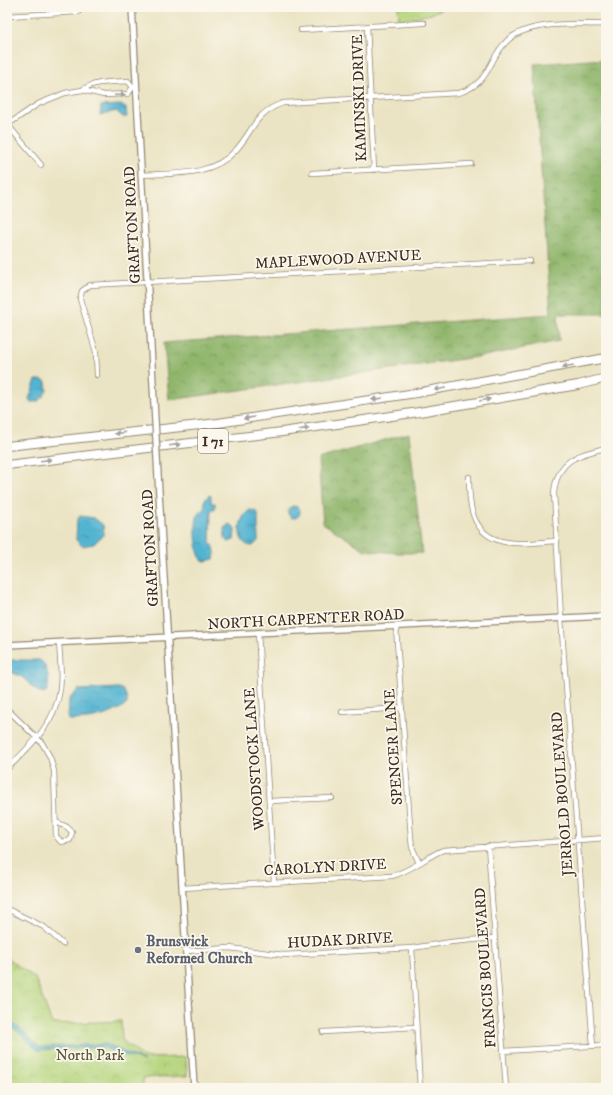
<svg xmlns="http://www.w3.org/2000/svg" width="613" height="1095" font-family="'IM FELL DW Pica',serif">
  <style>
    .forest { fill: url(#forest-crowns); stroke: #667045 }
    .park { fill: url(#park-crowns); stroke: #78804e }
    .water { fill: url(#water-ripples); stroke: #466f78 }
    .lines { fill: none; stroke-linecap: round; stroke-linejoin: round }
    .minor-casing { stroke: #938771; stroke-width: 6 }
    .tertiary-casing { stroke: #938771; stroke-width: 8 }
    .motorway-casing { stroke: #938771; stroke-width: 10 }
    .minor { stroke: #fff; stroke-width: 4.5 }
    .tertiary { stroke: #fff; stroke-width: 5.5 }
    .motorway { stroke: #fff; stroke-width: 8 }
    .tertiary-bridge-casing { stroke: #938771; stroke-width: 8; stroke-linecap: butt }
    .tertiary-bridge { stroke: #fff; stroke-width: 5.5 }
    .oneway { fill: #a79f9a }
    .worship-dot { fill: #6b7280; stroke: #fbf7ec; stroke-width: 1.5 }
    .labels { text-anchor: middle; stroke-width: 3.5; stroke-linejoin: round; paint-order: stroke }
    .shield { fill: #fbf7ec; stroke: #75685c; stroke-width: 1 }
    .shield-label { font-size: 14px; font-weight: bold; fill: #3b2a1e }
    .street-label { font-size: 15px; fill: #3b2a1e; stroke: #fbf7ec }
    .worship-label { font-size: 15px; font-weight: bold; fill: #5b616d; stroke: #fbf7ec; text-anchor: start }
    .park-label { font-size: 15px; fill: #5a5536; stroke: #fbf7ec }
  </style>
  <defs>
    <pattern id="forest-crowns" width="20" height="18" patternUnits="userSpaceOnUse"><rect width="20" height="18" fill="#90b66c"/><path d="M2 6a3 3 0 1 1 6 0M12 15a3 3 0 1 1 6 0" fill="none" stroke="#779458"/></pattern>
    <pattern id="park-crowns" width="20" height="18" patternUnits="userSpaceOnUse"><rect width="20" height="18" fill="#b5d57d"/><path d="M2 6a3 3 0 1 1 6 0M12 15a3 3 0 1 1 6 0" fill="none" stroke="#9db76c"/></pattern>
    <pattern id="water-ripples" width="26" height="14" patternUnits="userSpaceOnUse"><rect width="26" height="14" fill="#52b4d1"/><path d="M2 4q2-2 4 0t4 0M15 11q2-2 4 0t4 0" fill="none" stroke="#4593a9"/></pattern>
  </defs>
  <rect width="100%" height="100%" fill="#fbf7ec"/>
  <filter id="ink" filterUnits="userSpaceOnUse"><feTurbulence type="fractalNoise" baseFrequency=".025" numOctaves="2"/><feDisplacementMap in="SourceGraphic" scale="8" xChannelSelector="R" yChannelSelector="G"/><feConvolveMatrix kernelMatrix="1 2 1 2 8 2 1 2 1" color-interpolation-filters="sRGB"/></filter>
  <filter id="wash" filterUnits="userSpaceOnUse"><feTurbulence type="fractalNoise" baseFrequency=".012" numOctaves="4" result="noise"/><feDisplacementMap in="SourceGraphic" scale="16" xChannelSelector="R" yChannelSelector="G"/><feGaussianBlur stdDeviation="0.9" result="paint"/><feColorMatrix in="noise" values="0 0 0 0 0 0 0 0 0 0 0 0 0 0 0 0 0 1.4 0 .05"/><feComposite in="paint" operator="in"/></filter>
  <g filter="url(#wash)">
    <rect width="100%" height="100%" fill="#ebe4c4"/>
    <path class="forest" d="M606,59V314H558L559,341L484,356L169,400L164,343L551,314L534,64Z
      M409,433L422,553H396L365,550L323,523L318,459Z"/>
    <path class="park" d="M398,7H446L431,14L399,21Z
      M7,958L35,978L52,1024L121,1021L122,1040L144,1058L186,1057L187,1076L143,1078V1088H7Z"/>
    <path class="water" d="M121,105L126,108L127,117H123L116,111L100,115L101,106Z
      M36,380H43L46,382L47,390C43,397 41,402 31,402L29,399Z
      M209,495L211,496V503H215V510H211L210,542C215,548 216,551 214,559L205,561L201,560C196,550 193,519 200,511H204L205,499Z
      M288 512a6 6 0 1 1 12 0a6 6 0 1 1-12 0Z
      M250,510L256,511L258,514V541L253,546C235,546 237,517 250,510Z
      M80,516L94,518L103,525L104,534L94,544L82,546L76,540L77,520Z
      M229,524L232,525L235,530L234,540L228,542L225,539L224,528Z
      M7,660H40C48,666 51,683 46,692C35,695 30,682 22,677C17,674 12,673 7,671Z
      M119,688C126,690 127,698 127,704C110,717 89,720 68,720L69,699L78,690Z
      M7,1021C15,1021 31,1040 39,1047L106,1044L144,1061L119,1054L103,1047L38,1050C28,1043 18,1027 7,1026Z"/>
  </g>
  <g filter="url(#ink)">
    <g class="lines">
      <g class="minor-casing">
        <path id="minor" d="M7,16L78,12
          M367,26L374,170
          M301,30L424,23
          M7,124L41,165
          M7,125L38,104L65,93L82,90L104,95L128,94L133,87L128,81C113,82 94,81 82,90
          M312,173L471,164
          M141,175C174,173 212,177 236,150C254,130 254,113 283,103L459,93C493,82 486,60 508,40C530,20 577,25 606,24
          M97,375L96,352L80,299L82,291L90,285L530,261
          M469,477C469,488 469,500 472,511C483,552 524,543 556,541
          M396,627L411,838L412,847L419,863
          M258,633L274,882
          M7,709L42,743L50,757L54,771L56,836L61,842L70,840L72,832L67,827L56,822
          M342,712L402,708
          M7,769C30,746 56,723 60,689C62,674 60,658 59,643
          M270,801L332,798
          M488,846L506,1088
          M182,888L392,876C411,871 426,857 443,850L606,838
          M7,909L44,927L63,944
          M412,948L420,1088
          M186,951L229,948L284,955L412,948L451,942L494,938
          M323,1032L416,1027
          M593,1046L561,618L554,493C557,460 578,454 606,448
          M503,1051L606,1045"/>
      </g>
      <g class="tertiary-casing">
        <path id="tertiary" d="M132,7L154,402
          M158,476L194,1088
          M7,645L606,616"/>
      </g>
      <g class="motorway-casing">
        <path id="motorway" d="M7,446L218,423L416,393L606,358
          M7,465L282,432L419,412L578,385L606,378"/>
      </g>
      <use href="#minor" class="minor"/>
      <use href="#tertiary" class="tertiary"/>
      <use href="#motorway" class="motorway"/>
      <g class="tertiary-bridge-casing">
        <path id="tertiary-bridge" d="M154,402L158,476"/>
      </g>
      <use href="#tertiary-bridge" class="tertiary-bridge"/>
    </g>
    <defs><path id="oneway-solid" d="M-6-.8H1V-3.2L6.5 0L1 3.2V.8H-6Z"/></defs>
    <g class="oneway">
      <use href="#oneway-solid" transform="translate(120 95) rotate(-3)"/>
      <use href="#oneway-solid" transform="translate(568 366) rotate(170)"/>
      <use href="#oneway-solid" transform="translate(440 389) rotate(170)"/>
      <use href="#oneway-solid" transform="translate(377 399) rotate(171)"/>
      <use href="#oneway-solid" transform="translate(485 400) rotate(-10)"/>
      <use href="#oneway-solid" transform="translate(249 418) rotate(171)"/>
      <use href="#oneway-solid" transform="translate(304 429) rotate(-8)"/>
      <use href="#oneway-solid" transform="translate(120 433) rotate(174)"/>
      <use href="#oneway-solid" transform="translate(175 445) rotate(-7)"/>
      <use href="#oneway-solid" transform="translate(46 460) rotate(-7)"/>
    </g>
  </g>
  <circle class="worship-dot" cx="138" cy="950" r="4"/>
  <g class="labels">
    <rect class="shield" x="198" y="429" width="30" height="24" rx="3"/>
    <g class="shield-label">
      <text x="213" y="446">I 71</text>
    </g>
    <g class="street-label">
      <text transform="translate(359 98) rotate(-92)" y="5">KAMINSKI DRIVE</text>
      <text transform="translate(132 225) rotate(-93)" y="5">GRAFTON ROAD</text>
      <text transform="translate(338 259) rotate(-3)" y="5">MAPLEWOOD AVENUE</text>
      <text transform="translate(150 548) rotate(-93)" y="5">GRAFTON ROAD</text>
      <text transform="translate(306 619) rotate(-3)" y="5">NORTH CARPENTER ROAD</text>
      <text transform="translate(393 747) rotate(-94)" y="5">SPENCER LANE</text>
      <text transform="translate(254 759) rotate(-94)" y="5">WOODSTOCK LANE</text>
      <text transform="translate(562 794) rotate(-94)" y="5">JERROLD BOULEVARD</text>
      <text transform="translate(325 867) rotate(-3)" y="5">CAROLYN DRIVE</text>
      <text transform="translate(340 940) rotate(-3)" y="5">HUDAK DRIVE</text>
      <text transform="translate(485 968) rotate(-94)" y="5">FRANCIS BOULEVARD</text>
    </g>
    <g class="worship-label">
      <text x="146" y="946">Brunswick<tspan x="146" dy="17">Reformed Church</tspan></text>
    </g>
    <g class="park-label">
      <text x="90" y="1060">North Park</text>
    </g>
  </g>
  <rect width="613" height="1095" fill="none" stroke="#fbf7ec" stroke-width="24"/>
</svg>
